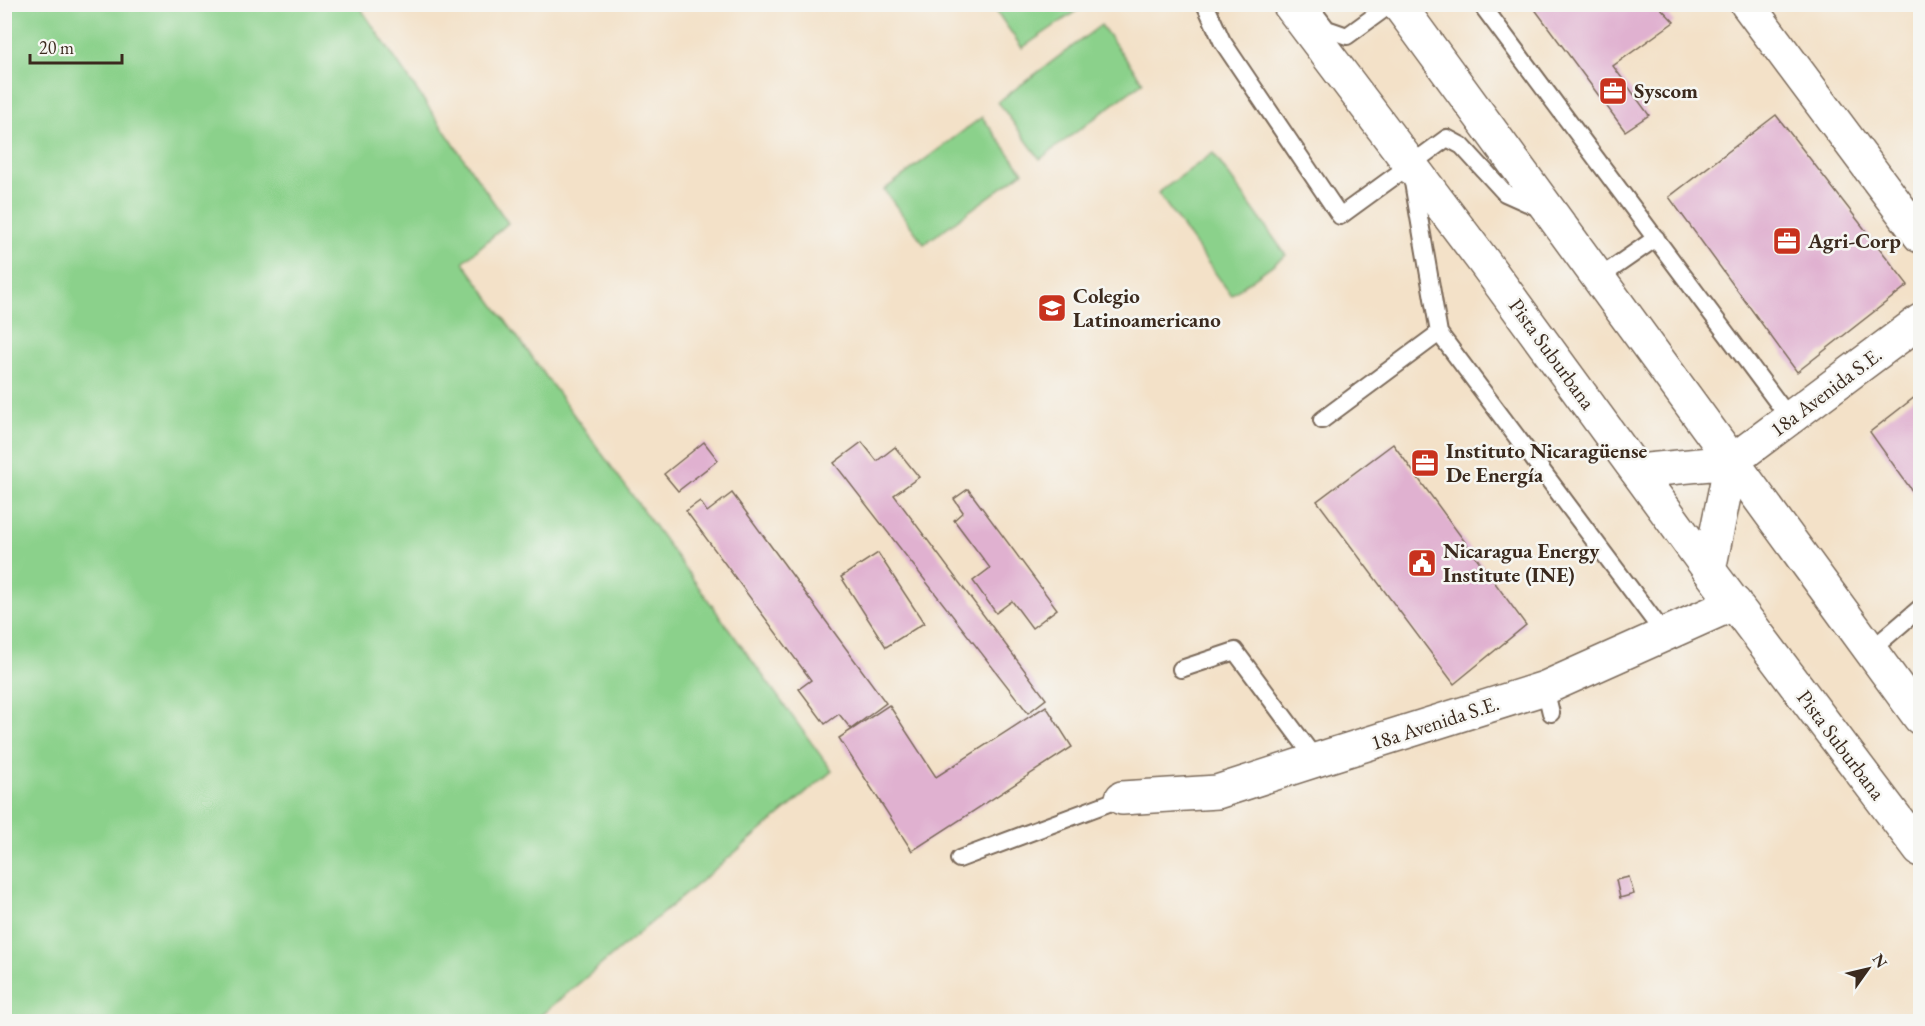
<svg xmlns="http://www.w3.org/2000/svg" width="1925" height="1026" font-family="'EB Garamond',serif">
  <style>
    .green { fill: #8bd18b; stroke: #637e54; stroke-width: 1.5 }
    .building { fill: #e0b1d0 }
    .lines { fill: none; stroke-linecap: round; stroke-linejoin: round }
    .lane-casing { stroke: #7b6a5a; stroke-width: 20 }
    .street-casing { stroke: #7b6a5a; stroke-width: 36 }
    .primary-casing { stroke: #7b6a5a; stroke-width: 36 }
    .lane { stroke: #fff; stroke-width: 16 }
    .street { stroke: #fff; stroke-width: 33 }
    .primary { stroke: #fff; stroke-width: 33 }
    .labels { text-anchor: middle; stroke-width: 5; stroke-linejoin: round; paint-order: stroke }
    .poi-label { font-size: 21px; font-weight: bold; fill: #3b2a1e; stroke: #f6f6f2; text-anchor: start }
    .street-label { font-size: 21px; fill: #3b2a1e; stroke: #f6f6f2 }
  </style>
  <rect width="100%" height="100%" fill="#f6f6f2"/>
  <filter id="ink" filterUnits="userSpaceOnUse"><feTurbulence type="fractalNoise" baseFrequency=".0167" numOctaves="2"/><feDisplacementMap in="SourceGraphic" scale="12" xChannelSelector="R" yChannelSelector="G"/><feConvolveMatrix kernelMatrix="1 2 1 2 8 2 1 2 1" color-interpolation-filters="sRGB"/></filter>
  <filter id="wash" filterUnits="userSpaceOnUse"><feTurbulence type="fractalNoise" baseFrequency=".008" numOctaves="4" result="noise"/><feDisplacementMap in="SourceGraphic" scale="24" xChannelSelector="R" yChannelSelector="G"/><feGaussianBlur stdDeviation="1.35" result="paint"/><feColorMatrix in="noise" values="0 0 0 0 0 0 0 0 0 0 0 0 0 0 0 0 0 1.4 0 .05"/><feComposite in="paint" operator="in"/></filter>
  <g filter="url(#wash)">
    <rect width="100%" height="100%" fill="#f3e1c8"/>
    <path class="green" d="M5,4L366,5L361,9L508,223L463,262L832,771L534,1021H5Z
      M992,5H1085L1022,48Z
      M1101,25L1143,82L1040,159L998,102Z
      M982,117L1023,172L924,244L884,190Z
      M1213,153L1286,255L1231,295L1158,193Z"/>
    <g id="blocks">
      <path class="building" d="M1531,4H1657L1674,22L1613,66L1649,115L1625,131Z
        M1776,115L1908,285L1797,372L1669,197Z
        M1920,393V502L1870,432Z
        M704,442L718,460L678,491L664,474Z
        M862,442L877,461L895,447L919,477L894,495L1046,699L1028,713L834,463Z
        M1393,444L1526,625L1454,684L1317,501Z
        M968,489L1057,609L1032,628L1012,601L996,613L973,581L990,568L954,520L963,512L954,499Z
        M732,493L886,703L851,729L839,714L825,724L799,689L811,680L686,511L700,501L707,512Z
        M878,553L924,623L886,647L841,577Z
        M889,705L936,777L1046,706L1072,747L912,851L839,738Z
        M1629,877L1634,894L1620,898L1616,880Z"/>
    </g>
  </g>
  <g filter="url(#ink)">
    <use href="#blocks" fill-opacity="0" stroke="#7b6a5a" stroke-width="1.5"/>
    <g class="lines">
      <g class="lane-casing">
        <path id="lane" d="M1205,4L1222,41L1340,216L1410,165
          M1481,4L1790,419
          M1314,12L1327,29L1347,36L1391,4
          M1541,209L1505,193L1462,146L1447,138L1410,165L1439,333L1665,635
          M1600,277L1656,238
          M1322,420L1439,333
          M1871,650L1920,608
          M1181,669L1235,651L1316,760
          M1545,688L1551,713
          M959,859L1122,798"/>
      </g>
      <g class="street-casing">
        <path id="street" d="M1747,4L1920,236
          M1637,471L1731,462L1920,321
          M1709,570L1731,462
          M1122,798L1217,792L1316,760L1545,688L1735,603"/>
      </g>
      <g class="primary-casing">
        <path id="primary" d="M1289,4L1484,262L1709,570L1920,850
          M1398,4C1574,241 1746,481 1920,718"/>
      </g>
      <use href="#lane" class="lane"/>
      <use href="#street" class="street"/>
      <use href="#primary" class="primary"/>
    </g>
  </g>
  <defs>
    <g id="office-square" transform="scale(1.5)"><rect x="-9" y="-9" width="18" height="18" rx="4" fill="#c8321e" stroke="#f6f6f2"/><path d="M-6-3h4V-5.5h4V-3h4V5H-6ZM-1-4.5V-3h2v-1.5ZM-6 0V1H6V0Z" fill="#fff"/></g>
    <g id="school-square" transform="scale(1.5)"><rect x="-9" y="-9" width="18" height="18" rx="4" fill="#c8321e" stroke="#f6f6f2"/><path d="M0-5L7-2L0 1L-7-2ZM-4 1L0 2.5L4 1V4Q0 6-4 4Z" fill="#fff"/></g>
    <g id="civic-square" transform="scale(1.5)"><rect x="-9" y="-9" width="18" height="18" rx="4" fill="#c8321e" stroke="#f6f6f2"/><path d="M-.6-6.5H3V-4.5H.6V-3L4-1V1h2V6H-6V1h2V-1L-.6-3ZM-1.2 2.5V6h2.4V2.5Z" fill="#fff"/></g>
  </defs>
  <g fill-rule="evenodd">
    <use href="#office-square" x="1613" y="91"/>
    <use href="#office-square" x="1787" y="241"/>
    <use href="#school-square" x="1052" y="308"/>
    <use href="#office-square" x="1425" y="463"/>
    <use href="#civic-square" x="1422" y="563"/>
  </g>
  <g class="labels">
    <g class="poi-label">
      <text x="1634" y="98">Syscom</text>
      <text x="1808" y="248">Agri-Corp</text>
      <text x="1073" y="303">Colegio<tspan x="1073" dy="24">Latinoamericano</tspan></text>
      <text x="1446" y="458">Instituto Nicaragüense<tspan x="1446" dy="24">De Energía</tspan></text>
      <text x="1443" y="558">Nicaragua Energy<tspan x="1443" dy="24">Institute (INE)</tspan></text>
    </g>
    <g class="street-label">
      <text transform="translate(1552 354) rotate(54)" y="7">Pista Suburbana</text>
      <text transform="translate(1826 392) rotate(-37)" y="7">18a Avenida S.E.</text>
      <text transform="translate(1435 723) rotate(-18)" y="7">18a Avenida S.E.</text>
      <text transform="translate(1841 745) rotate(53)" y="7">Pista Suburbana</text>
    </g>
  </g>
  <rect width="1925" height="1026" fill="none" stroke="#f6f6f2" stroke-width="24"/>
  <g transform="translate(1868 969) rotate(56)" stroke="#f6f6f2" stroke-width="4.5" paint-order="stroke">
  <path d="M0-4.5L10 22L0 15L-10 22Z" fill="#3b2a1e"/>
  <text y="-9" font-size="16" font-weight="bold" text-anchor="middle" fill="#3b2a1e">N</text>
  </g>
  <path d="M30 54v9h92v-9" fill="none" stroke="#3b2a1e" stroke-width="3"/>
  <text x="39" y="54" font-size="18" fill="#3b2a1e" stroke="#f6f6f2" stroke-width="4.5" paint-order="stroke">20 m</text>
</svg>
